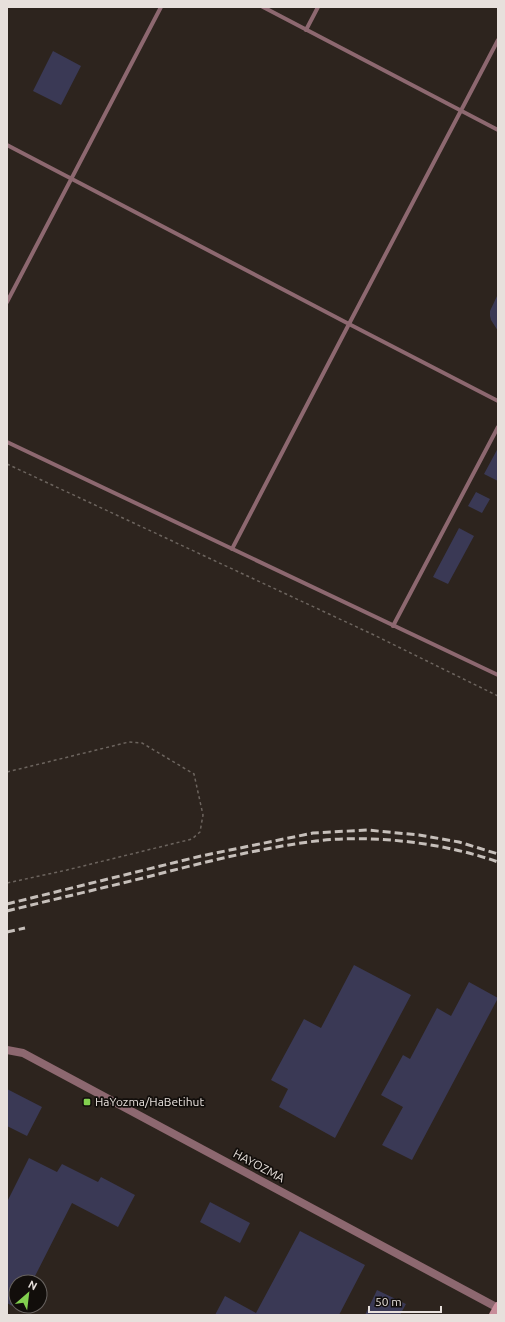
<svg xmlns="http://www.w3.org/2000/svg" width="505" height="1322" font-family="Ubuntu,sans-serif">
  <style>
    .building { fill: #3a3955 }
    .lines { fill: none; stroke-linecap: round; stroke-linejoin: round }
    .path { stroke: #6c645e; stroke-width: 1.5; stroke-dasharray: 3 3; stroke-linecap: butt }
    .lane { stroke: #8d6870; stroke-width: 4 }
    .street { stroke: #8d6870; stroke-width: 8 }
    .secondary { stroke: #c88d9a; stroke-width: 8 }
    .rail { stroke: #c6bfba; stroke-width: 3; stroke-dasharray: 8 4; stroke-linecap: butt }
    .poi-dot { fill: #82d04f; stroke: #120e0b; stroke-width: 1.5 }
    .labels { text-anchor: middle; stroke-width: 3.5; stroke-linejoin: round; paint-order: stroke }
    .poi-label { font-size: 12px; fill: #e7e0dc; stroke: #120e0b; text-anchor: start }
    .street-label { font-size: 12px; fill: #e7e0dc; stroke: #120e0b }
  </style>
  <rect width="100%" height="100%" fill="#2d241e"/>
  <path class="building" d="M53,51L81,66L61,105L33,91Z
    M498,294V331L491,320L490,316V311Z
    M498,448V481L484,474Z
    M476,492L490,499L482,513L468,506Z
    M459,528L474,536L448,584L433,577Z
    M354,965L411,995L335,1138L279,1107L288,1089L271,1080L304,1019L321,1028Z
    M469,982L498,998L412,1160L382,1145L403,1107L381,1095L403,1055L410,1059L437,1008L451,1016Z
    M7,1089L42,1107L27,1136L7,1126Z
    M29,1158L57,1172L62,1164L98,1182L101,1177L135,1195L118,1227L72,1203L32,1282H16V1308L7,1303V1202Z
    M210,1202L250,1223L240,1243L200,1222Z
    M300,1231L365,1265L339,1315H215L225,1296L256,1313Z
    M377,1290L406,1304L400,1315H365Z"/>
  <g class="lines">
    <path class="path" d="M7,464L374,635L498,696
      M7,772L129,742L142,743L194,774L203,815L200,832L192,839L67,870L7,883"/>
    <path class="lane" d="M263,7L498,130
      M306,30L318,7
      M498,40L349,324L498,401
      M7,145L349,324L232,549
      M7,302L161,7
      M7,442L498,675
      M393,626L498,427"/>
    <path class="street" d="M7,1050L23,1053L498,1308"/>
    <path class="secondary" d="M493,1315L498,1306"/>
    <path class="rail" d="M7,904L201,856L313,833L367,830L419,835L459,842L498,854
      M7,911C55,899 103,888 151,876C205,862 260,848 316,841C372,834 445,843 498,862
      M7,932L25,928"/>
  </g>
  <rect class="poi-dot" x="83" y="1098" width="8" height="8" rx="2"/>
  <g class="labels">
    <g class="poi-label">
      <text x="95" y="1106">HaYozma/HaBetihut</text>
    </g>
    <g class="street-label">
      <text transform="translate(259 1166) rotate(28)" y="4">HAYOZMA</text>
    </g>
  </g>
  <rect width="505" height="1322" fill="none" stroke="#e7e0dc" stroke-width="16"/>
  <g transform="translate(28 1294) rotate(28)"><circle r="19" fill="#120e0b" stroke="#67625f"/>
  <path d="M0-3L7 15L0 10L-7 15Z" fill="#82d04f"/>
  <text y="-6" font-size="11" font-weight="bold" text-anchor="middle" fill="#e7e0dc">N</text>
  </g>
  <path d="M369 1306v6h72v-6" fill="none" stroke="#e7e0dc" stroke-width="2"/>
  <text x="375" y="1306" font-size="12" fill="#e7e0dc" stroke="#120e0b" stroke-width="3" paint-order="stroke">50 m</text>
</svg>
